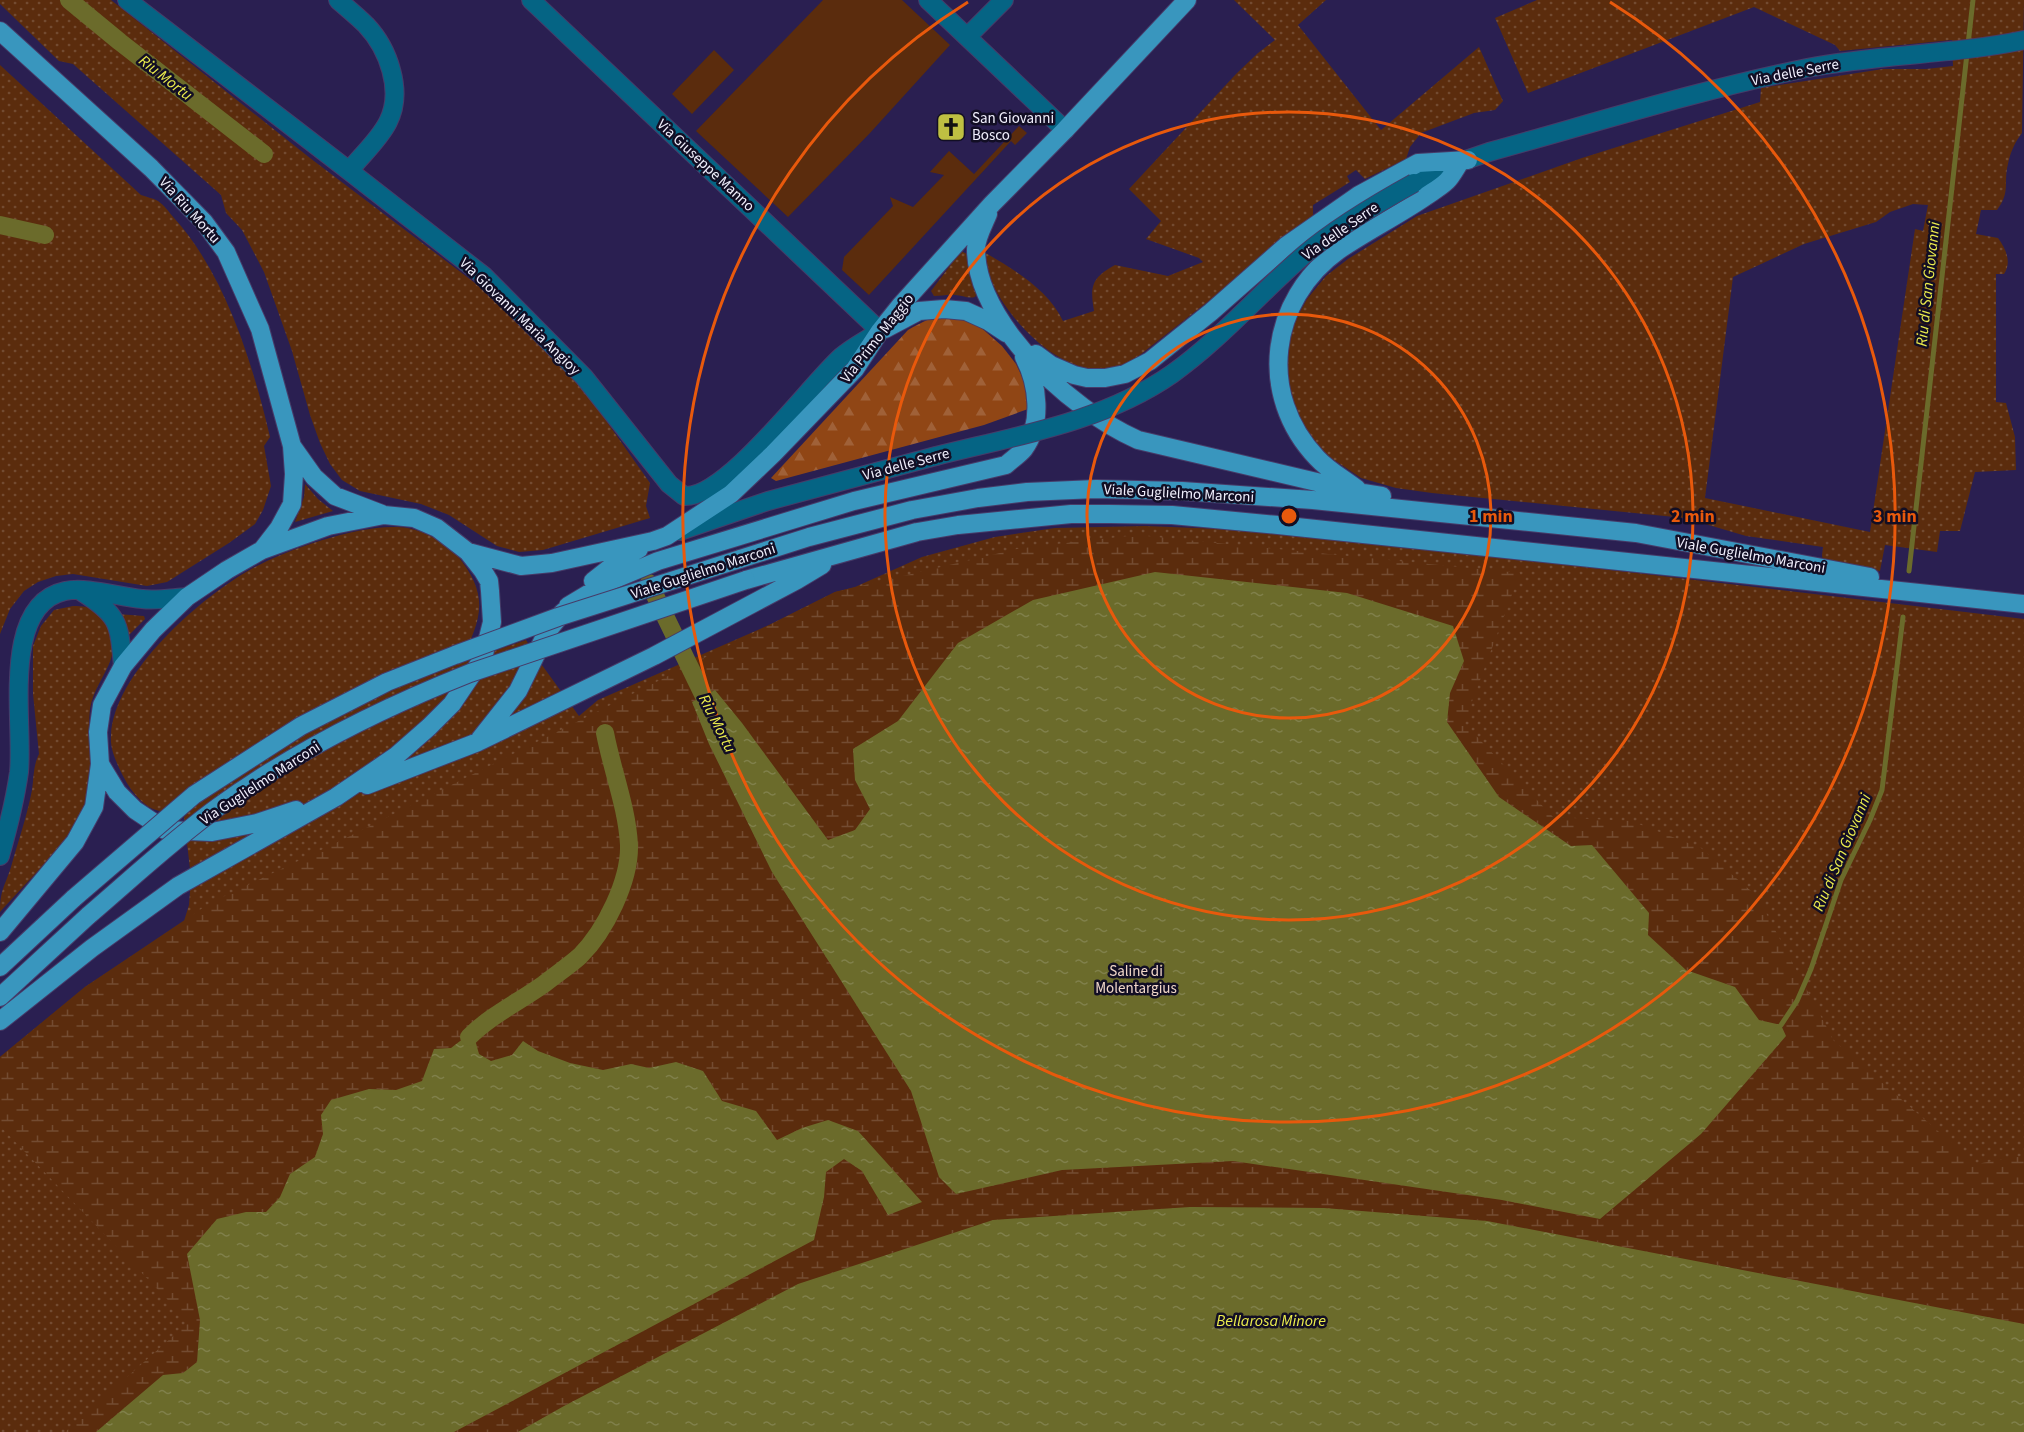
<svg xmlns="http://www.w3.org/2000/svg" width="2024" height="1432" font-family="'Source Sans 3',sans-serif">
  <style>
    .green { fill: url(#green-dots); fill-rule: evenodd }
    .forest { fill: url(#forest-firs) }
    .wetland { fill: url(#wetland-marsh); fill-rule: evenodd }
    .pitch { fill: #5b2c0d }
    .water { fill: url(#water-ripples) }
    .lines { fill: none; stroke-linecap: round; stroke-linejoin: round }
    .stream { stroke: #6b6b2b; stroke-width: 5 }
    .canal { stroke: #6b6b2b; stroke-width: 18 }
    .minor-casing { stroke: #463c69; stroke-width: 20 }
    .major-casing { stroke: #463c69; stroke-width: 20 }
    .minor { stroke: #056484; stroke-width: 18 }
    .major { stroke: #3996be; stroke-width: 18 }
    .minor-bridge-casing { stroke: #463c69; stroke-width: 20; stroke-linecap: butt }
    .major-bridge-casing { stroke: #463c69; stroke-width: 20; stroke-linecap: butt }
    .minor-bridge { stroke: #056484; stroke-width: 18 }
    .major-bridge { stroke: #3996be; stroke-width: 18 }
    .ring { fill: none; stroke: #e8590c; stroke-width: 3 }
    .labels { text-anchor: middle; stroke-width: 5; stroke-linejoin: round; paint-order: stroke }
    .street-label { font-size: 15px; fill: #f0effc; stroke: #120e24 }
    .poi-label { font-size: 15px; fill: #f0effc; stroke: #120e24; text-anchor: start }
    .park-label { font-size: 15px; fill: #f1d7c9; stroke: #120e24 }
    .water-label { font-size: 16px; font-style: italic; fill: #eced4d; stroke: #120e24 }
    .centre { fill: #e8590c; stroke: #120e24; stroke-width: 3 }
    .ring-label { font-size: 18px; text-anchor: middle; font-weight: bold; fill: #e8590c; stroke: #120e24; stroke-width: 5; stroke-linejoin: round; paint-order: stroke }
  </style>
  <defs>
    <pattern id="green-dots" width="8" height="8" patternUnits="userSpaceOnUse" patternTransform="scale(1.5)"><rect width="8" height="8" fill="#5b2c0d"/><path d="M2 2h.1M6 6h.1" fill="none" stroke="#734b31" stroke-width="1.8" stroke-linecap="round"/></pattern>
    <pattern id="forest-firs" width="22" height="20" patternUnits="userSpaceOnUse" patternTransform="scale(1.5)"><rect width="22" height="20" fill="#904615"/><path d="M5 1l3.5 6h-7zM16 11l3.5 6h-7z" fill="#a06138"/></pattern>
    <pattern id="wetland-marsh" width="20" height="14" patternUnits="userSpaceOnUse" patternTransform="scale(1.5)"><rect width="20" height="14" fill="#5b2c0d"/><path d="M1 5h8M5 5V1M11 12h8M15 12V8" fill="none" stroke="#734b31"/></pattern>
    <pattern id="water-ripples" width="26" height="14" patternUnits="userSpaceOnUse" patternTransform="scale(1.5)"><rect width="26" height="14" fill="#6b6b2b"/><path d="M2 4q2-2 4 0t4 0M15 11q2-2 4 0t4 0" fill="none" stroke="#80804b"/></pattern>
  </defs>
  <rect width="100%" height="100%" fill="#2a1f51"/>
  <path class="green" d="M0,0H111L310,158L475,283L578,381L650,483L646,506L650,518L543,550L519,552L497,546L449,515L421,504L360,491L342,480L330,464L320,443L310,415L292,351L264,272L242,230L226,213L221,195L73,64L59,61L0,4Z
    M1234,0H1326L1298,25L1381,130L1479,47L1503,101L1495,110L1474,113L1421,133L1410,147L1406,159L1365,179L1356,170L1347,176L1350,182L1313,205V219L1140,355C1131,361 1122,367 1111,369C1064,377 1014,326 994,287C989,276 987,264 984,252C1013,269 1048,289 1063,321L1094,311C1090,287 1091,278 1115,265L1168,276L1203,262L1199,258L1146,239L1161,221L1129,189L1236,74L1258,53L1275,40Z
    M1537,0H2024L2022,133C2015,142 2010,153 2008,164C2003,184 2011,191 1997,210H1981L1976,234L1998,238C2006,249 2012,262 2004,274H1996V402L2006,403L2015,437L2016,470L1975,472L1960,531H1940L1937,552L1885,545L1880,571L1823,562L1822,555L1823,547L1746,536L1685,518L1432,493L1396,488L1361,478L1325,454L1307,434L1287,388V342L1295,321L1307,299L1326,276L1348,259L1417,216L1582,158L1760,102L1761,88L1883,69H1926L1953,66L1952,40L1840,51L1835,45L1754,7L1528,93L1495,18ZM1913,204L1928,205L1923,231L1915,229L1870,532L1705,498L1733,277L1804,244L1876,222L1890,212Z
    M0,65L141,195C146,197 153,198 158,201C164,205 169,212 174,218C225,274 253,364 270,437L264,446L271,486L263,510L255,524L229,543L167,582L147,586L73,574L56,576L38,582L24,591L10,609L0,634Z
    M961,251L967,254L974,290L977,293L975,297C968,299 962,295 955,295C948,294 941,296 934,296L931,291Z
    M305,484L318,499L333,511L295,522L304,497Z
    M1145,526L1222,529L1425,548L2024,619V1432H0V1057L85,987L184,921L189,905L190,891L187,885L190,869L184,817L187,814C177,813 165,813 156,810C140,805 127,785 120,770C115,759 110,748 111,736C113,673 202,596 253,568C288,549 358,525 397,527C417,527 444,540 457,555C491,597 481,619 460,663L526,640L539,661L579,716L598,700L769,625L835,592L855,587L922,557L995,537L1055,528Z
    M73,606C77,606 82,606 86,607C108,611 117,640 111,659C105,676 93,690 90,709C86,742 97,778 83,809C70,841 24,885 0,912C0,890 5,886 11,867C18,842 27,816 32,790C34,777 33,766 39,754L33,694V646L41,626L54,610Z
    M117,614L144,616L145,619L129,635Z"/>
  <path class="forest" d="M949,314L978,325L1002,346L1016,364L1026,385L1028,409L984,425L776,481L771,478L908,330C922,322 933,316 949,314Z"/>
  <path class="wetland" d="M1137,535L1520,573L1464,723L1553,817L1631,821L1701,848L1757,896L1834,1041L1976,1164L2024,1156V1324L1487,1221L1324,1208L1190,1207L993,1220L798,1284L564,1406L518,1432H454L814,1240L824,1197L826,1172L844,1159L862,1171L888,1215L921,1201L802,1128L777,1140L756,1111L723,1101L702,1070L676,1062L649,1068L631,1064L603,1070L570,1063L538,1051L523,1041L512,1055L491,1061L479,1054L474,1036L464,1038L451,1048L429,1061L422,1081L396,1090L369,1089L321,1115L323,1134L315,1157L290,1174L280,1197L266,1212H246L187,1254L200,1320L197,1362L183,1373L162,1375L96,1432H65L189,1322L0,1126V1057L85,987L210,903L344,839L835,592L1021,548ZM958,643L1464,662L1450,693L1447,722L1499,797L1571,846L1649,913L1648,935L1686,970L1735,987L1759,1020L1781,1025L1786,1037L1701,1134L1600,1219L1502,1200L1233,1161L1062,1170L956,1194L939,1177L911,1091L772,872L709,744L692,702L715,691L742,723L828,841L855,830L870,809L855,780L853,749L898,721Z"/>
  <path class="pitch" d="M823,0H902L950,45L870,133L788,217L696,131Z
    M714,50L734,70L692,114L672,94Z
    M1019,126L1027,133L1015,145L1011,141L869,295L842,270L844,257L893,206L890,197L913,207L944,175L930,172L949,151L974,174Z"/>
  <path class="water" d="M1155,572L1347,593L1453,626L1464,661L1450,693L1447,722L1499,797L1571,846L1592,845L1649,913L1648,935L1686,970L1735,987L1759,1020L1781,1025L1786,1036L1701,1134L1600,1219L1502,1200L1233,1161L1062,1170L956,1194L939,1177L911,1091L772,872L709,744L692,702L715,690L742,723L828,840L855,830L870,809L855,780L853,749L898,721L958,643L1033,600Z
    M474,1036L479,1054L491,1061L512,1055L523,1041L538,1051L570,1063L603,1070L631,1064L649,1068L676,1062L703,1071L722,1101L756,1111L777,1140L802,1128L828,1120L858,1131L922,1202L888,1215L862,1171L844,1159L826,1172L824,1197L814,1240L454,1432H96L163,1375L183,1373L197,1362L200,1320L187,1254L217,1219L246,1212H266L280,1197L290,1174L315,1157L323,1134L321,1115L331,1100L369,1089L396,1090L422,1081L434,1049L451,1048L464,1038Z
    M1190,1207L1324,1208L1487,1221L2024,1324V1432H518L564,1406L798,1284L993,1220Z"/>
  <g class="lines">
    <path class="stream" d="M1909,571L1973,0
      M1777,1029L1781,1025L1797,1001L1811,969L1841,880L1870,820L1882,790L1903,617"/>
    <path class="canal" d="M69,0L120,42L264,154
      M0,225L45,235
      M649,583L714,717
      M469,1037C491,1015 519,1002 544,984C555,975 569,966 580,956C605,931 630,881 629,845C627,807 612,770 605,733"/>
    <g class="minor-casing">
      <path id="minor" d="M127,0L348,170L484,276L584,377L669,484L684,496C726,499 808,387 841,357C852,347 867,340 880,331L531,0
        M338,0C347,8 357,16 366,25C388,48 404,91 388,122C380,138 365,152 354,165L348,170
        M928,0L1065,130
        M967,37L1004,0
        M1414,183L1460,162L1489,152C1594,123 1699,90 1807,68C1879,54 1952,55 2024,40
        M680,531L768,501L936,456
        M82,592C120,616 119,624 123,666
        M0,856C8,828 15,801 19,772C24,723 0,605 65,591C87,586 118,597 142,599C156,601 172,598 187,597"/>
    </g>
    <g class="major-casing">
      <path id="major" d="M0,31L151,168L204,222L226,252L260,329L292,446L294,474L292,504L279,528L262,550
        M988,214C984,224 976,238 976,249C976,308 1038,374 1083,407C1100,420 1118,431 1138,440L1363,493L1382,496
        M885,329L919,311L944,309L966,311L988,321L1006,333
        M1036,354L1051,365L1074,375L1087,378H1105L1125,374L1150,361L1211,312L1286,246L1359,195L1418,163L1468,160
        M292,446L314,477L335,496L382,514
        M1357,489C1344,479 1328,470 1317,458C1257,395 1269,300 1339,250C1367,231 1397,216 1425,197C1432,192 1441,187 1447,181C1452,176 1456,168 1460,162
        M468,552L521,566L552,563L653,541L667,536L731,494L773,454L855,369L880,331L900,306L992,204L1065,130L1187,0
        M740,559L809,537L912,510L978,498L1027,492L1096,489L1182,491L1313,500L1636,533L1870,577
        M746,580L917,532L958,525L1071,514H1110L1172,515L1278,525L2024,604
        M593,581L621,559L639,549
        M568,606L608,582L658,561L854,501L1006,465C1011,460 1019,455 1024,449C1043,423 1038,384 1024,357
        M480,739L518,691L547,632L563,612
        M100,764L117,792L135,810L165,830L212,832L257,823L296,810
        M367,785L478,742L654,656L797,580L822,565
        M0,932L75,842L94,807L100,764L98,732L102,705L123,666L153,630L187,597L227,570L262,550L328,526L384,515L414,518L437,528L468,552L483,571L489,581L490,591L492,622L483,658L452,704L429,727L396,756L336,797L178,886L92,948L0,1021
        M0,967L74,898
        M0,997L89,915"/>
    </g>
    <use href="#minor" class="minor"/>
    <use href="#major" class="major"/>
    <g class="minor-bridge-casing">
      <path id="minor-bridge" d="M936,456C1016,436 1103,422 1172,374C1221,339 1259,294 1304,255C1337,227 1376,204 1414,183"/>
    </g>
    <g class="major-bridge-casing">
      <path id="major-bridge" d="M74,898L194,795L301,726L387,682L455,655L558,617L740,559
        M89,915C131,879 173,840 218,807C295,751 382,708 470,673L746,580"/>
    </g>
    <use href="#minor-bridge" class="minor-bridge"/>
    <use href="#major-bridge" class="major-bridge"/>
  </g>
  <g class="ring">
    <circle cx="1289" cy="516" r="202"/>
    <circle cx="1289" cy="516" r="404"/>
    <path d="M1610 2A606 606 0 1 1 968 2"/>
  </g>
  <defs>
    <g id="church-square" transform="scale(1.5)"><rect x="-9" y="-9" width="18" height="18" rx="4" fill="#bebf42" stroke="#120e24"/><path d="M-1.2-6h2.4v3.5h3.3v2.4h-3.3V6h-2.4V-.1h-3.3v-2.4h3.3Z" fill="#111"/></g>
  </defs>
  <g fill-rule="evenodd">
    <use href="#church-square" x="951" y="127"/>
  </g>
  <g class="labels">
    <g class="street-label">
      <text transform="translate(1795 72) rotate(-11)" y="5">Via delle Serre</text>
      <text transform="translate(706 165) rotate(43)" y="5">Via Giuseppe Manno</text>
      <text transform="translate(190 210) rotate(48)" y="5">Via Riu Mortu</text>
      <text transform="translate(1340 231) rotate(-35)" y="5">Via delle Serre</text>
      <text transform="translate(520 316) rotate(44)" y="5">Via Giovanni Maria Angioy</text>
      <text transform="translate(877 338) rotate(-52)" y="5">Via Primo Maggio</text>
      <text transform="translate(906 464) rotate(-15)" y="5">Via delle Serre</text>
      <text transform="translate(1179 493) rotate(3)" y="5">Viale Guglielmo Marconi</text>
      <text transform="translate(1751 555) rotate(10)" y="5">Viale Guglielmo Marconi</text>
      <text transform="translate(703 571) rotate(-18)" y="5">Viale Guglielmo Marconi</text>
      <text transform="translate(260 783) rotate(-33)" y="5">Via Guglielmo Marconi</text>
    </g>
    <g class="poi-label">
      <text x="972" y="123">San Giovanni<tspan x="972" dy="17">Bosco</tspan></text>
    </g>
    <g class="park-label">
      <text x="1136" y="976">Saline di<tspan x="1136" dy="17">Molentargius</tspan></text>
    </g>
    <g class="water-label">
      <text transform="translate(166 77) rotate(38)" y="6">Riu Mortu</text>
      <text transform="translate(1927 284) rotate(-84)" y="6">Riu di San Giovanni</text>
      <text transform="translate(718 723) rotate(63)" y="6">Riu Mortu</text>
      <text transform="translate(1841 852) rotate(-67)" y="6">Riu di San Giovanni</text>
      <text x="1271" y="1326">Bellarosa Minore</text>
    </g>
  </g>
  <circle cx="1289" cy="516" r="9" class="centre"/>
  <g class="ring-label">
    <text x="1491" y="522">1 min</text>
    <text x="1693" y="522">2 min</text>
    <text x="1895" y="522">3 min</text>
  </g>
</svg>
